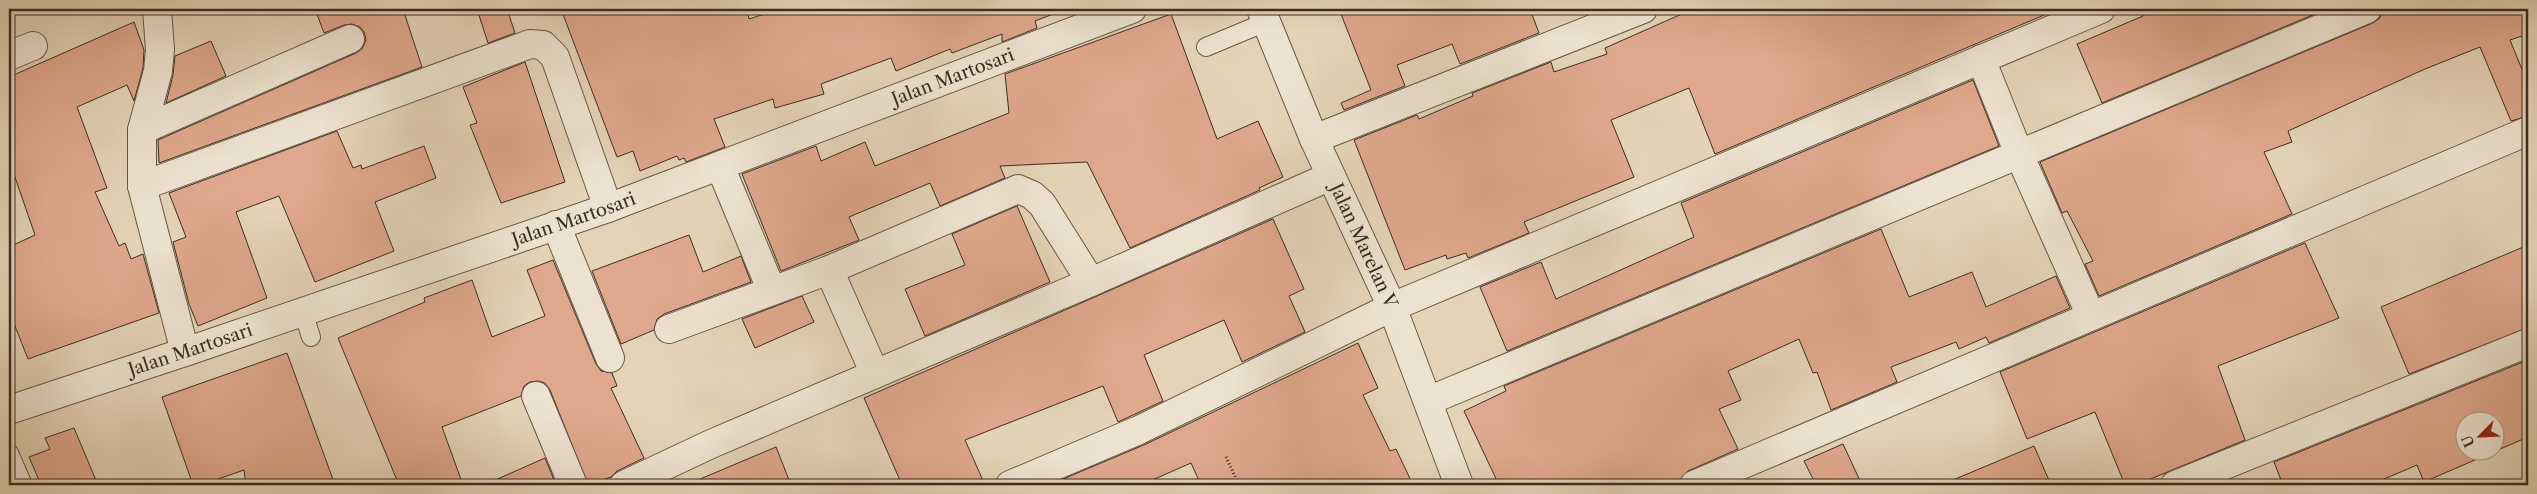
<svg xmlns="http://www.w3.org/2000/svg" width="2537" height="494" font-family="'Libre Caslon Text',serif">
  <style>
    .building { fill: #dfa78d; stroke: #3c2e20; fill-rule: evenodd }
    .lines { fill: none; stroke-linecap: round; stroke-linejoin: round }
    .service-casing { stroke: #665746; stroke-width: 20 }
    .minor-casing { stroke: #665746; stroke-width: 30 }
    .tertiary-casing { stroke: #665746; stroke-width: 30 }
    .path { stroke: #3c2e20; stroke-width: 3; stroke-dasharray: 1 2.5; stroke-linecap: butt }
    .service { stroke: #ede2d0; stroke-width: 18 }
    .minor { stroke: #ede2d0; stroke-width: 28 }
    .tertiary { stroke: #ede2d0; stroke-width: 28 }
    .labels { text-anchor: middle; stroke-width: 4; stroke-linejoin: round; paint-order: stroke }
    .street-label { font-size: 18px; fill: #3c2e20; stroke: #ede2d0 }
  </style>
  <rect width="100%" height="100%" fill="#e4d3b6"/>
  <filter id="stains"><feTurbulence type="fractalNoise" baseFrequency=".004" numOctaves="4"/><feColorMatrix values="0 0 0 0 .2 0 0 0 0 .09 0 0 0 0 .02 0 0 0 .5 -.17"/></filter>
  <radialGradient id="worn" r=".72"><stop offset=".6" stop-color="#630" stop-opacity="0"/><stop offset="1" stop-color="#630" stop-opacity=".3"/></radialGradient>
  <path class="building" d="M315,9H403L422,67L159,163L158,140L356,53L362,49L366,40L364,32L360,27L352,24L344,25L324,33Z
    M477,9H507L515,33L488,43Z
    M561,9H747L749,19L780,9H1061V11L1035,21L1037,28L1002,42V34L952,53L950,49L896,71L891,58L821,84L824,94L775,108L773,99L714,119L725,147L686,162L684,158L679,160L677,156L640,171L633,151L617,157Z
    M1339,9H1530L1539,33L1460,64L1452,44L1397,65L1405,86L1344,110L1341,103L1371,90Z
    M1693,9L2056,10L1715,154L1689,88L1611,120L1634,177L1524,222L1529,233L1468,258L1466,253L1447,259L1446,255L1405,270L1354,140L1417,115L1419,119L1473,96L1472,93L1551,62L1554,72L1607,54L1605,48Z
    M2140,9H2327L2102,103L2077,44L2143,16Z
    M2382,9H2528V34L2510,40L2528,84V116L2511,121L2480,47L2425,69L2288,131L2292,142L2264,152L2292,214L2099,296L2085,264L2093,261L2067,211L2062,213L2040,162L2373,23L2380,18Z
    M1171,14L1217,139L1258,121L1283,177L1259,188L1260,190L1130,248L1087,162L1000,166L1005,178L940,206L930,183L849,217L859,240L781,271L742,174L816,146L821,161L865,142L875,166L1009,113L1005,74Z
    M134,22L144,50L143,68L134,101L127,85L77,107L107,188L95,192L119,246L125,243L131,259L143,254L159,313L28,359L9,311V247L35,235L9,160V77Z
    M211,41L226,76L166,103L173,75L175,56Z
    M525,62L565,182L501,203L470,125L477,123L463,87Z
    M1973,80L1999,146L1507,351L1480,287L1541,262L1556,299L1694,237L1681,203Z
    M337,131L353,168L361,165L362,169L424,146L436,178L375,202L394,251L315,282L279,196L236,212L267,298L198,326L189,304L173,242L186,237L169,193Z
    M1017,206L1050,282L925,336L905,289L965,265L952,234Z
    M1273,219L1304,289L1289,296L1305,332L1242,362L1224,320L1144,355L1163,401L1118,422L1103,386L965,440L985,485H902L864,398Z
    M1881,229L1909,297L1972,272L1986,307L2056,276L2070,308L1989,343L1986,337L1959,349L1956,342L1891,367L1897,382L1831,410L1817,372L1813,373L1799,339L1728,371L1741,400L1719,409L1738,449L1688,471L1680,480L1667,485H1499L1464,411L1506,391L1504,386Z
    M689,235L703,272L741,256L751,282L664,314L657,319L654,330L621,344L592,271Z
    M2305,243L2339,318L2218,366L2245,440L2136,485H2125L2095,412L2027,439L2000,372Z
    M2528,245V328L2409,374L2381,307Z
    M553,260L596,364L601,371L612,373L617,386L611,388L644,458L617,471L611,477L588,485L550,390L545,383L538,381L530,382L524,386L521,396L442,427L463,485H399L338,338L425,302L424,298L472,280L492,337L545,316L527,270Z
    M802,296L814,322L755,348L742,319Z
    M1358,343L1378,388L1363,395L1390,451L1396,449L1413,485H1201L1191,463L1141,485H1049L1146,444Z
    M287,353L335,485H246L244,470L201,485H193L162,397Z
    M2528,360V437L2424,482L2417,465L2370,485H2283L2274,462ZM2464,422H2494V452H2464Z
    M74,428L98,485H41L29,457L50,449L45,438Z
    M1843,444L1862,485H1816L1804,461Z
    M2034,446L2051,485H1941Z
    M776,447L791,485H686Z
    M545,458L556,485H484Z"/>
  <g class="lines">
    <g class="service-casing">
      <path id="service" d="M1206,47L1266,22
        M303,312L311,337
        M9,453L23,485"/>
    </g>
    <g class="minor-casing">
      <g id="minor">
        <path d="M157,9L160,50L158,71L142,130V186L530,44L543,45L555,57L608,208"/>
        <path d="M9,56L33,46"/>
        <path d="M1981,59L2019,154L2091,316"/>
        <path d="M142,130L350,39"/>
        <path d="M1314,139L1643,9"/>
        <path d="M720,166L771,289"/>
        <path d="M142,186L185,352"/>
        <path d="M556,225L610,358"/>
        <path d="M829,270L875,374"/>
        <path d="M669,329L829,270L1018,189L1032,195L1042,204L1091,282"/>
        <path d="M536,396L573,485"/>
        <path d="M1428,401L2367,9"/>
        <path id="s1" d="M9,410L185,352L608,208L1132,9"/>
        <path d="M624,485L711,444L1091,282L1331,176"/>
        <path d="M1010,485L1139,430L1392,307L2101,9"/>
        <path d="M1694,485L2528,131"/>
        <path d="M2175,485L2528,343"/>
      </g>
    </g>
    <g class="tertiary-casing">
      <g id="tertiary">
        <path id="s2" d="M1261,9L1314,139L1392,307L1459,485"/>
      </g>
    </g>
    <path class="path" d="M1226,457L1239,485"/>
    <use href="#service" class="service"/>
    <use href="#minor" class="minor"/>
    <use href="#tertiary" class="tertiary"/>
  </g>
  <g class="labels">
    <g class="street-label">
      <text dy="6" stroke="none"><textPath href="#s1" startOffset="1001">Jalan Martosari</textPath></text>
      <text dy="6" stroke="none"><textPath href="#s1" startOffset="596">Jalan Martosari</textPath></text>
      <text dy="6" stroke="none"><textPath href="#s2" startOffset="258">Jalan Marelan V</textPath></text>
      <text dy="6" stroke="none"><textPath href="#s1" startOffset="191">Jalan Martosari</textPath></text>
    </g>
  </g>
  <rect width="2537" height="494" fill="none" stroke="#e4d3b6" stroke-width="30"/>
  <rect x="10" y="10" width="2517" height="474" fill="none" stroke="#3c2e20" stroke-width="2.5"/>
  <rect x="15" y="15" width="2507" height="464" fill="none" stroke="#3c2e20"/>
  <g transform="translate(2480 436) rotate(246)"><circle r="24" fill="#ede2d0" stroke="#a69a8a"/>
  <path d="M0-4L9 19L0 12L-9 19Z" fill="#8f2418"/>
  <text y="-8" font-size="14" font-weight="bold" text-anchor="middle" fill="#3c2e20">U</text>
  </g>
  <rect width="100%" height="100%" filter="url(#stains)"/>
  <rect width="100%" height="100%" fill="url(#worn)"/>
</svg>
